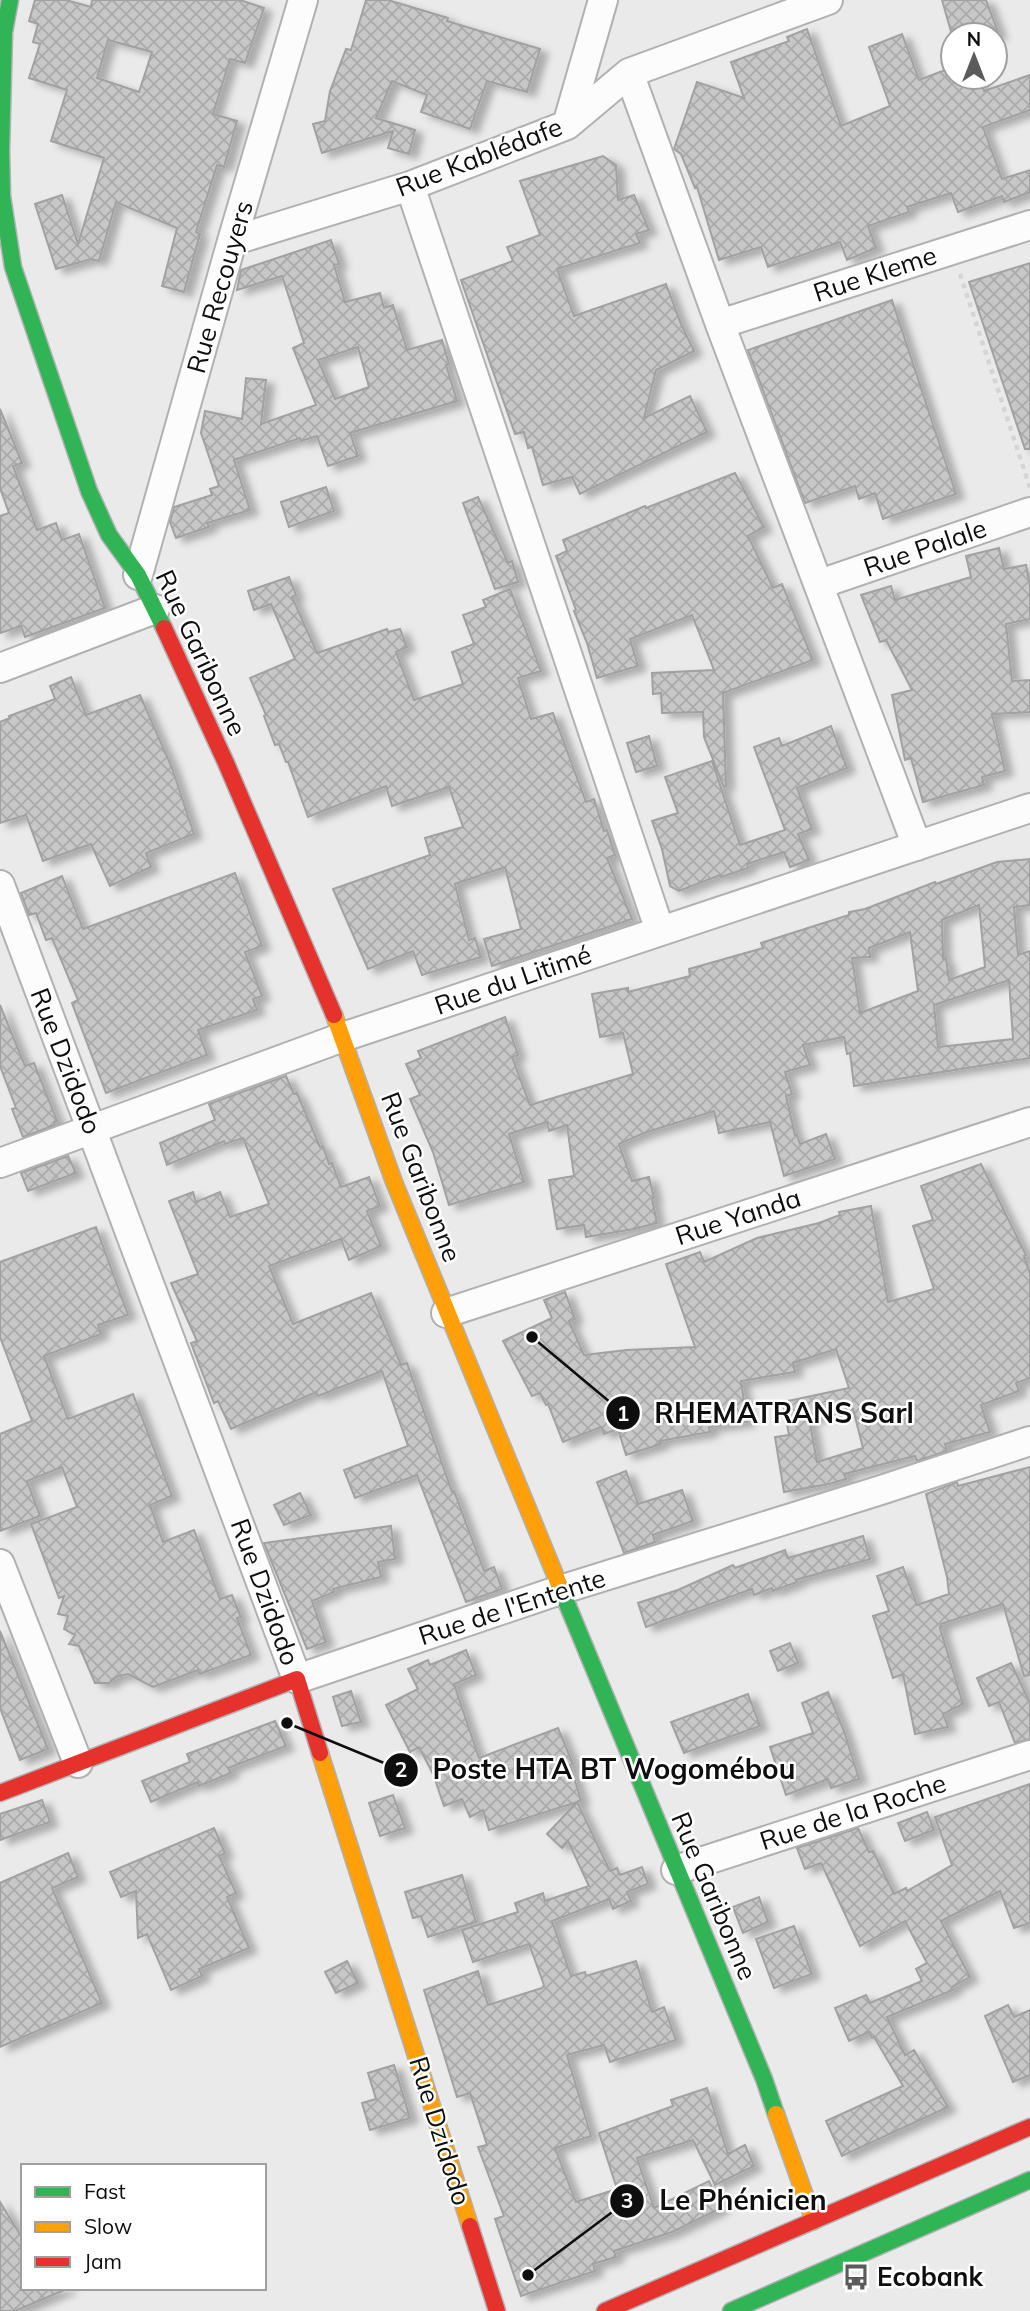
<svg xmlns="http://www.w3.org/2000/svg" width="1030" height="2311" font-family="Mulish,sans-serif">
  <style>
    .building { fill: url(#building-cross-hatch); stroke: #a1a1a1; stroke-width: 2; fill-rule: evenodd; filter: url(#shadow) }
    .lines { fill: none; stroke-linecap: round; stroke-linejoin: round }
    .street-casing { stroke: #b1b1b2; stroke-width: 32 }
    .fast-casing { stroke: #b1b1b2; stroke-width: 19 }
    .slow-casing { stroke: #b1b1b2; stroke-width: 19 }
    .jam-casing { stroke: #b1b1b2; stroke-width: 19 }
    .path { stroke: #d5d5d5; stroke-width: 4.5; stroke-dasharray: 5 5; stroke-linecap: butt }
    .street { stroke: #fcfcfc; stroke-width: 28 }
    .fast { stroke: #30b455; stroke-width: 16 }
    .slow { stroke: #ff9f0a; stroke-width: 16 }
    .jam { stroke: #e5322d; stroke-width: 16 }
    .labels { text-anchor: middle; stroke-width: 5; stroke-linejoin: round; paint-order: stroke }
    .street-label { font-size: 26px; fill: #0e0e0e; stroke: #fff }
    .poi-label { font-size: 26px; font-weight: bold; fill: #0e0e0e; stroke: #fff; text-anchor: start }
    .leader { fill: none; stroke: #0e0e0e; stroke-width: 2.5 }
    .callout-dot { fill: #0e0e0e; stroke: #fff; stroke-width: 2.5 }
    .mark-label { font-size: 21px; text-anchor: middle; font-weight: bold; fill: #fff }
    .callout-label { font-size: 28px; text-anchor: middle; font-weight: bold; fill: #0e0e0e; stroke: #fff; stroke-width: 5; stroke-linejoin: round; paint-order: stroke }
  </style>
  <defs>
    <pattern id="building-cross-hatch" width="8" height="8" patternUnits="userSpaceOnUse" patternTransform="scale(1.75)"><rect width="8" height="8" fill="#c7c7c8"/><path d="M0 0l8 8M0 8l8-8" fill="none" stroke="#aaaaab"/></pattern>
    <filter id="shadow"><feDropShadow dx="8" dy="4.5" stdDeviation="3.5" flood-color="#0004"/></filter>
  </defs>
  <rect width="100%" height="100%" fill="#eaeaeb"/>
  <path class="building" d="M35,0H66L91,7L92,0H240L264,8L245,63L230,59L213,114L237,121L224,167L217,165L196,232L200,234L184,292L162,286L177,228L116,202L99,261L91,259L56,269L35,204L62,195L78,244L104,158L51,141L67,90L29,78L40,44L33,42L38,24L29,21ZM108,40L152,52L139,92L97,78Z
    M366,0H388L448,18L447,21L540,49L527,92L487,81L470,129L421,112L427,95L392,81L376,118L415,130L409,154L388,148L393,131L322,153L313,124L325,121L330,91L346,49L351,50Z
    M942,0H986L999,35H952Z
    M807,29L841,126L890,106L869,47L902,34L919,80L953,67V77H978L984,91L1030,75V110L983,127L1002,179L1030,170V192L1004,202L1002,196L958,212L951,193L907,207L909,212L868,226L876,248L847,260L840,242L768,267L761,247L719,260L697,187L695,188L681,154L674,149L697,82L744,98L731,62L789,41L787,37Z
    M603,156L616,165L618,200L634,195L649,230L636,234L640,243L557,269L574,316L666,284L681,324L694,351L656,370L644,418L690,396L707,432L580,494L572,477L543,485L532,447L528,448L524,432L515,434L461,280L513,261L507,247L540,235L520,181Z
    M331,240L339,264L334,265L345,302L380,293L384,308L393,305L407,350L442,340L449,364L446,365L457,401L350,433L358,456L328,466L317,436L301,441L300,438L234,460L250,510L207,523L209,527L176,538L170,522L174,507L212,495L210,489L219,486L201,433L205,411L242,419L246,378L266,380L261,424L316,405L293,348L304,343L282,276L237,290L241,270ZM358,347L369,387L335,399L318,360Z
    M1030,263V449H1025L969,282Z
    M892,300L956,494L883,519L875,493L859,499L855,486L805,503L748,350Z
    M0,409L22,463L13,466L37,530L56,523L62,540L79,534L105,608L25,637L21,626L0,633V516L9,513L0,488Z
    M735,473L764,527L748,536L773,588L782,584L813,660L723,693L726,786L724,787L704,737L703,712L662,713L661,693L653,694L652,673L714,670L692,615L630,639L638,666L597,678L587,643L574,611L576,610L556,556L567,551L563,540L645,506L646,508Z
    M326,487L334,511L289,527L281,502Z
    M478,497L508,563L512,561L518,582L495,589L463,503Z
    M999,548L1004,569L1026,565L1030,586V619L1006,624L1012,681L1030,680V712L992,714L1005,771L982,777L984,785L923,802L911,758L905,760L892,695L912,690L886,640L880,642L861,595L891,586L895,600L971,577L966,556Z
    M289,577L296,595L292,597L317,653L387,629L388,632L400,629L407,647L396,652L414,700L463,684L452,652L474,644L463,615L486,607L483,600L510,589L541,671L518,678L531,719L553,713L586,802L594,799L604,831L607,830L615,855L607,858L632,919L492,966L484,939L521,929L505,867L455,884L469,940L475,938L481,957L422,975L413,951L368,969L333,889L430,855L425,838L463,827L449,787L392,806L386,786L308,817L288,762H286L279,744L275,745L264,716L266,715L250,678L295,659L271,604L254,610L248,591Z
    M71,677L86,715L140,695L172,768L194,834L146,853L151,867L110,886L91,844L43,861L26,815L0,823V722L10,718L9,716L55,699L50,686Z
    M831,726L847,768L797,788L812,829L798,834L809,860L790,867L784,852L747,864L748,868L721,877L720,875L679,891L670,886L662,849L652,821L678,813L665,777L712,761L740,845L785,830L754,747L779,738L782,746Z
    M649,736L657,766L636,772L627,743Z
    M1030,859V905L1014,907L1018,955L1030,951V1058L854,1086L850,1053L847,1054L844,1037L803,1045L810,1065L785,1072L792,1094L786,1096L795,1135H797L800,1144L826,1134L835,1159L784,1176L770,1122L719,1133L714,1111L644,1133L619,1144L632,1181L649,1177L654,1198L652,1199L657,1223L634,1229L586,1237L584,1225L557,1229L549,1180L574,1176L567,1125L549,1131L547,1122L509,1134L524,1182L449,1205L433,1152L410,1099L420,1095L406,1064L421,1058L418,1051L505,1017L518,1055L512,1057L530,1105L633,1074L623,1033L600,1037L592,994L628,988V992L690,976L689,969L763,948L761,943L849,915V912L865,909L935,882L936,884L997,862ZM979,905L985,967L949,980L946,959H943L942,920ZM910,932L918,991L860,1013L852,958L870,957L869,948ZM1009,980L1013,1039L938,1047L934,1005Z
    M235,873L262,946L245,952L262,996L253,999L257,1010L198,1030L207,1055L106,1093L72,1003L78,1000L52,938L46,940L36,913L29,915L21,893L62,876L83,929Z
    M0,1005L25,1066L34,1063L57,1121L54,1122L55,1125L23,1137L12,1109L16,1108L0,1066Z
    M286,1076L294,1094L297,1093L320,1147L323,1146L329,1164L332,1163L341,1187L369,1177L380,1206L367,1211L381,1246L349,1260L341,1239L269,1266L293,1324L371,1293L401,1365L407,1363L452,1492L454,1491L484,1571L494,1567L502,1589L466,1602L417,1475L355,1498L344,1470L408,1446L382,1371L318,1396L316,1392L231,1429L218,1401L214,1403L191,1343L197,1341L171,1283L198,1274L169,1201L193,1192L196,1202L220,1192L230,1217L269,1204L243,1138L225,1144L224,1141L167,1165L160,1143L215,1120L209,1104Z
    M68,1156L76,1173L28,1191L21,1173Z
    M981,1164L1026,1255L1024,1256L1030,1274V1378L1016,1383L1019,1391L981,1405L990,1432L945,1444L947,1451L917,1461L915,1456L844,1474L846,1479L829,1484L784,1492L775,1437L789,1435L783,1402L849,1388L836,1349L793,1363L795,1372L741,1381L747,1422L709,1427L710,1432L660,1441L661,1444L626,1455L618,1429L604,1434L601,1427L563,1442L548,1404L546,1405L540,1393L532,1396L503,1341L552,1318L544,1300L565,1292L575,1319L569,1321L584,1355L627,1350L695,1347L666,1264L700,1252L704,1262L757,1238L819,1223L840,1215L839,1212L871,1206L888,1302L934,1289L913,1226L933,1220L921,1186ZM853,1409L863,1448L817,1462L809,1418Z
    M96,1227L128,1315L98,1325L101,1334L44,1356L68,1419L133,1394L172,1496L150,1505L163,1542L194,1530L220,1599L232,1595L241,1617L237,1618L251,1655L200,1674L198,1670L153,1687L128,1674L116,1677L109,1683H95L79,1646L69,1644L75,1635L64,1629L68,1616L58,1614L64,1596L59,1598L31,1524L77,1507L62,1467L27,1481L40,1516L0,1531V1434L32,1421L0,1337V1262Z
    M1030,1467V1675L1024,1676L1003,1604L941,1624L942,1627L940,1628L963,1704L943,1714L948,1727L915,1734L903,1674L893,1678L873,1616L889,1611L877,1576L903,1567L917,1605L949,1594L947,1577L926,1494L957,1482L958,1486Z
    M626,1471L638,1504L682,1490L693,1521L653,1535L655,1542L624,1553L597,1482Z
    M300,1493L311,1515L284,1525L274,1505Z
    M391,1526L395,1559L378,1562L381,1577L333,1589L334,1592L312,1601L326,1642L307,1649L264,1543Z
    M863,1536L870,1559L796,1580L797,1582L773,1591L772,1588L754,1595L752,1589L646,1627L638,1603L678,1590L733,1565L735,1568L785,1550L788,1558Z
    M0,1631L48,1749L20,1760L0,1708Z
    M790,1643L798,1663L778,1671L770,1651Z
    M466,1650L476,1675L454,1684L479,1758L558,1728L573,1764L570,1765L581,1800L577,1802L610,1871L617,1868L620,1875L642,1867L648,1884L627,1892L631,1901L613,1909L609,1899L552,1921L571,1976L585,1972L586,1976L636,1961L652,2012L664,2007L676,2040L610,2062L604,2045L567,2055L591,2136L555,2148L576,2202L617,2189L599,2133L673,2106L671,2100L707,2088L728,2154L745,2145L754,2166L715,2185L693,2140L637,2158L654,2208L709,2181L721,2208L672,2232L614,2251L616,2257L593,2264L595,2271L521,2296L495,2219L504,2216L478,2147L487,2145L470,2093L457,2097L424,1990L478,1971L488,2005L542,1988L544,1985L529,1944L473,1962L462,1930L518,1912L515,1903L543,1893L545,1901L589,1886L568,1841L562,1848L547,1834L577,1802L489,1830L483,1810L470,1817L462,1799L444,1806L433,1774L419,1747L410,1752L386,1705L418,1689L408,1669L428,1660L430,1665Z
    M1011,1663L1030,1703V1739L1015,1743L999,1702L989,1706L977,1678Z
    M351,1691L361,1722L342,1726L333,1697Z
    M828,1692L844,1731L859,1779L831,1788L828,1779L786,1795L770,1747L813,1733L802,1703Z
    M748,1694L760,1726L684,1753L671,1722Z
    M275,1721L286,1746L228,1768L231,1773L199,1786L198,1782L151,1802L142,1781L190,1762L187,1754Z
    M1030,1784V1923L1014,1928L1000,1891L941,1921L970,1977L952,1987L953,1990L887,2017L905,2055L914,2050L948,2107L842,2156L826,2121L903,2086L874,2037L872,2038L869,2032L849,2041L835,2008L866,1995L870,2003L922,1981L916,1969L927,1963L905,1921L860,1946L821,1863L805,1869L797,1848L858,1828L869,1852L873,1851L894,1894L906,1888L907,1891L952,1865L935,1817Z
    M393,1795L405,1828L380,1836L369,1803Z
    M42,1800L50,1822L0,1840V1814Z
    M927,1812L934,1830L905,1841L898,1823Z
    M214,1828L225,1853L219,1856L236,1893L227,1897L249,1948L199,1969L202,1976L171,1990L147,1934L138,1938L136,1891L121,1897L110,1872Z
    M68,1853L78,1877L52,1888L102,2003L0,2047V1883Z
    M462,1875L476,1922L428,1937L421,1916L413,1918L405,1892Z
    M759,1897L768,1922L743,1933L733,1907Z
    M794,1926L812,1974L774,1988L756,1939Z
    M347,1961L358,1983L336,1993L325,1972Z
    M1008,2005L1014,2017L1030,2010V2075L1013,2082L985,2016Z
    M394,2065L410,2118L370,2130L362,2103L376,2099L368,2073Z
    M0,2202L23,2239V2288H69L15,2311H0Z"/>
  <g class="lines">
    <g class="street-casing">
      <path id="street" d="M629,73L720,324L917,846
        M567,125L603,0
        M410,186L660,931
        M232,241L410,186L567,125L629,73L828,0
        M720,324L1030,225
        M138,575L232,241L303,0
        M820,584L1030,512
        M0,668L155,609
        M0,885L297,1679L560,1590L881,1490L1030,1441
        M0,1163L343,1037L1030,808
        M446,1313L1030,1122
        M0,1564L78,1763
        M676,1870L1030,1755"/>
    </g>
    <g class="fast-casing">
      <path id="fast" d="M10,0L4,32L1,150L2,196L13,267L89,491L109,535L138,575L164,628
        M558,1582L764,2079L776,2114
        M731,2311L1030,2180"/>
    </g>
    <g class="slow-casing">
      <path id="slow" d="M334,1015L394,1182L558,1582
        M320,1753L470,2226
        M776,2114L814,2221"/>
    </g>
    <g class="jam-casing">
      <path id="jam" d="M164,628L226,763L334,1015
        M0,1793L297,1679L320,1753
        M470,2226L497,2311
        M605,2311L1030,2127"/>
    </g>
    <path class="path" d="M960,274L1030,488"/>
    <use href="#street" class="street"/>
    <use href="#fast" class="fast"/>
    <use href="#slow" class="slow"/>
    <use href="#jam" class="jam"/>
  </g>
  <defs>
    <g id="bus-bare" transform="scale(2.1)"><path d="M-5-6H5V4H4V6H2V4H-2V6H-4V4H-5ZM-3.5-4V0h7V-4ZM-3.5 1.2v1.5H-2V1.2ZM2 1.2v1.5H3.5V1.2Z" fill="#5b5b5b" stroke="#fff" stroke-width="2.5" paint-order="stroke"/></g>
  </defs>
  <g fill-rule="evenodd">
    <use href="#bus-bare" x="856" y="2277"/>
  </g>
  <g class="labels">
    <g class="street-label">
      <text transform="translate(479 157) rotate(-21)" y="9">Rue Kablédafe</text>
      <text transform="translate(875 274) rotate(-18)" y="9">Rue Kleme</text>
      <text transform="translate(220 287) rotate(-74)" y="9">Rue Recouyers</text>
      <text transform="translate(925 548) rotate(-19)" y="9">Rue Palale</text>
      <text transform="translate(201 653) rotate(65)" y="9">Rue Garibonne</text>
      <text transform="translate(513 980) rotate(-19)" y="9">Rue du Litimé</text>
      <text transform="translate(66 1061) rotate(69)" y="9">Rue Dzidodo</text>
      <text transform="translate(421 1177) rotate(69)" y="9">Rue Garibonne</text>
      <text transform="translate(738 1217) rotate(-18)" y="9">Rue Yanda</text>
      <text transform="translate(265 1592) rotate(70)" y="9">Rue Dzidodo</text>
      <text transform="translate(512 1607) rotate(-18)" y="9">Rue de l'Entente</text>
      <text transform="translate(853 1812) rotate(-18)" y="9">Rue de la Roche</text>
      <text transform="translate(714 1896) rotate(67)" y="9">Rue Garibonne</text>
      <text transform="translate(440 2131) rotate(73)" y="9">Rue Dzidodo</text>
    </g>
    <g class="poi-label">
      <text x="877" y="2286">Ecobank</text>
    </g>
  </g>
  <path class="leader" d="M532 1337L623 1413M287 1723L401 1770M528 2275L627 2201"/>
  <g class="callout-dot">
    <circle cx="532" cy="1337" r="7"/>
    <circle cx="287" cy="1723" r="7"/>
    <circle cx="528" cy="2275" r="7"/>
    <circle cx="623" cy="1413" r="18"/>
    <circle cx="401" cy="1770" r="18"/>
    <circle cx="627" cy="2201" r="18"/>
  </g>
  <g class="mark-label">
    <text x="623" y="1421">1</text>
    <text x="401" y="1777">2</text>
    <text x="627" y="2208">3</text>
  </g>
  <g class="callout-label">
    <text x="784" y="1423">RHEMATRANS Sarl</text>
    <text x="614" y="1779">Poste HTA BT Wogomébou</text>
    <text x="743" y="2210">Le Phénicien</text>
  </g>
  <rect x="21" y="2164" width="245" height="126" fill="#ffffff" stroke="#9f9f9f" stroke-width="2"/>
  <rect x="35" y="2187" width="35" height="10" fill="#30b455" stroke="#9f9f9f" stroke-width="2"/>
  <text x="84" y="2199" font-size="21" fill="#0e0e0e">Fast</text>
  <rect x="35" y="2222" width="35" height="10" fill="#ff9f0a" stroke="#9f9f9f" stroke-width="2"/>
  <text x="84" y="2234" font-size="21" fill="#0e0e0e">Slow</text>
  <rect x="35" y="2257" width="35" height="10" fill="#e5322d" stroke="#9f9f9f" stroke-width="2"/>
  <text x="84" y="2269" font-size="21" fill="#0e0e0e">Jam</text>
  <g transform="translate(974 56)"><circle r="33" fill="#ffffff" stroke="#9f9f9f" stroke-width="2"/>
  <path d="M0-5L12 26L0 18L-12 26Z" fill="#5b5b5b"/>
  <text y="-10" font-size="19" font-weight="bold" text-anchor="middle" fill="#0e0e0e">N</text>
  </g>
</svg>
